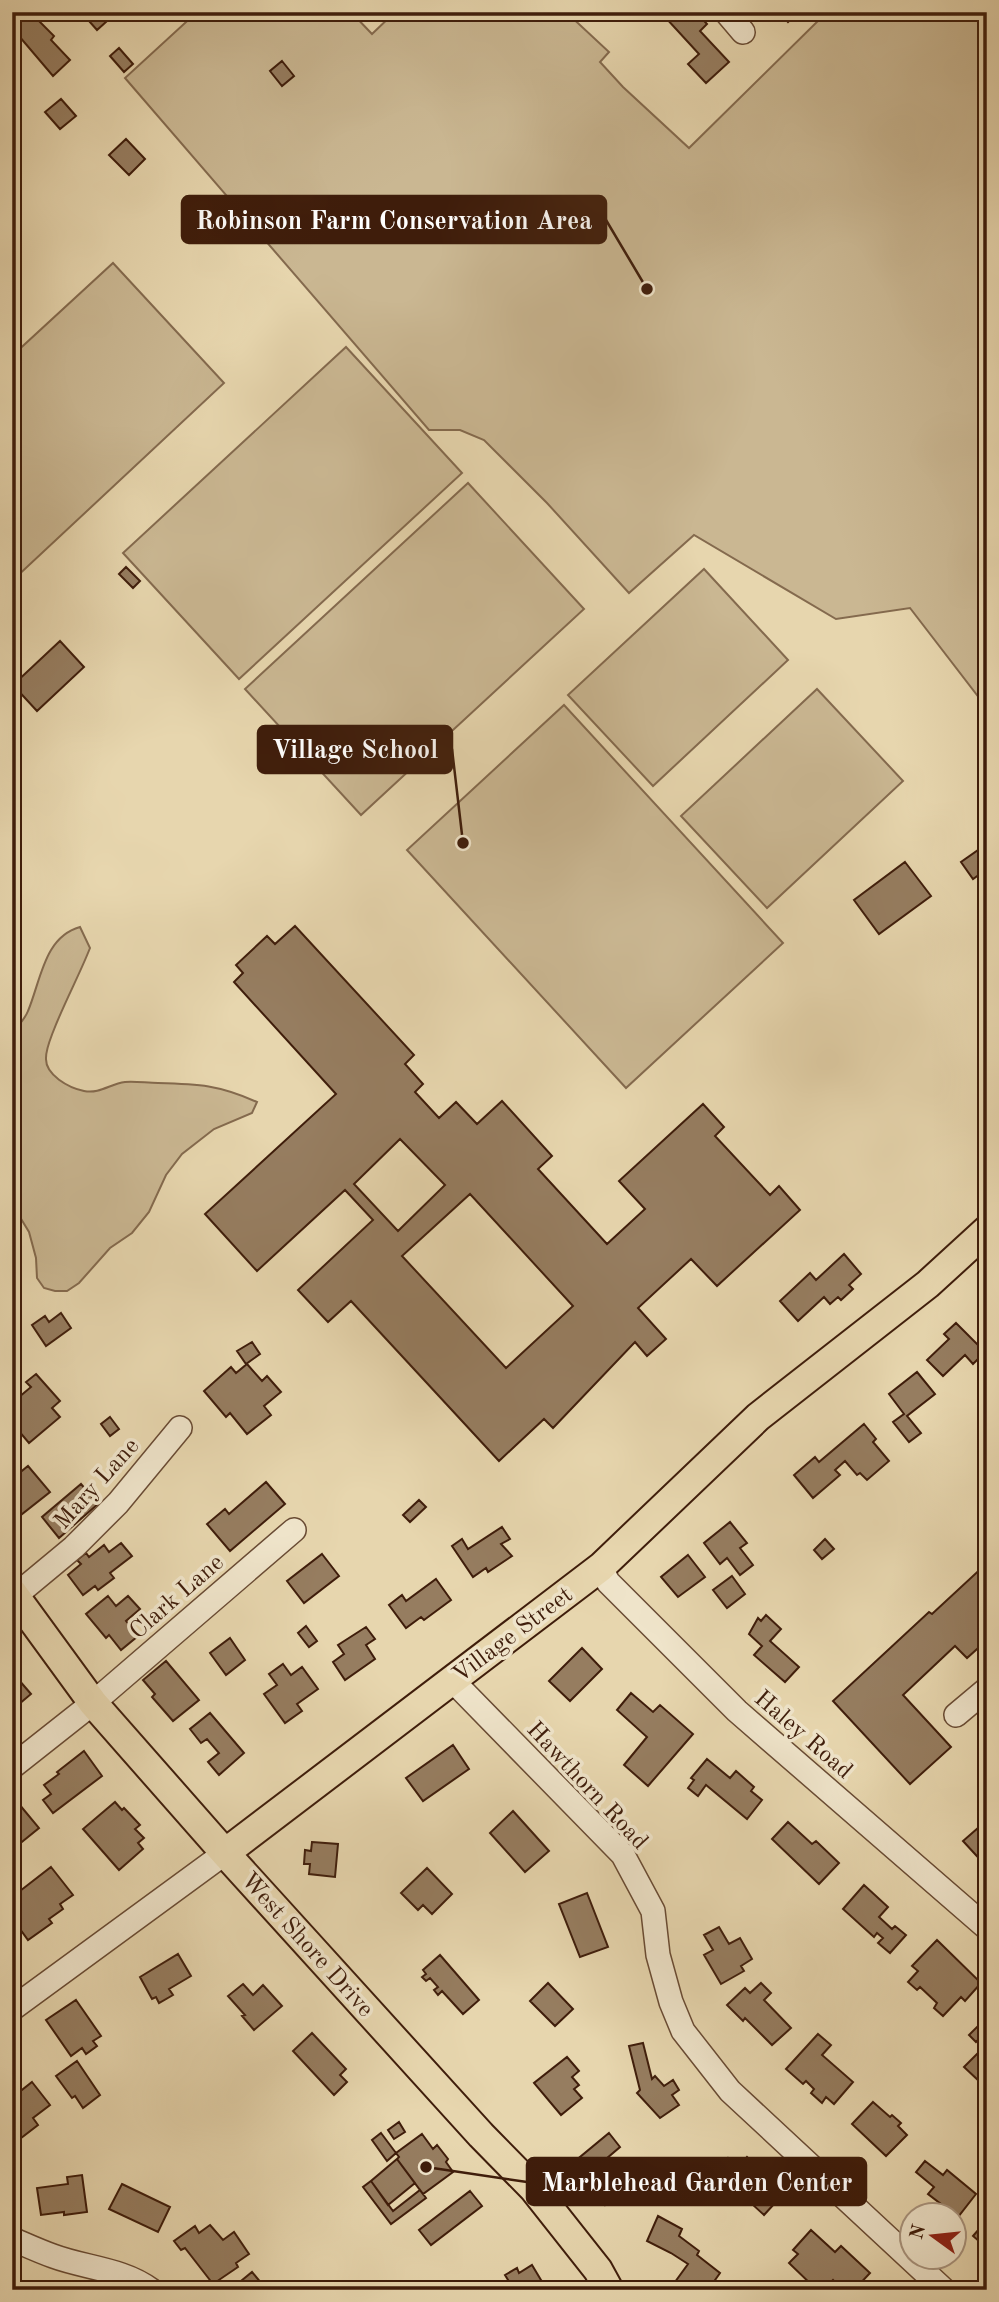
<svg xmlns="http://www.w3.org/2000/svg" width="999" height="2302" font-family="'Old Standard TT',serif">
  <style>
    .green { fill: #cab792; stroke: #846a4e; stroke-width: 2 }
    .building { fill: #967d60; stroke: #3f1d0b; stroke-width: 2; fill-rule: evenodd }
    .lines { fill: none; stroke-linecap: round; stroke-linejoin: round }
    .minor-casing { stroke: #694b34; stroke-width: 26 }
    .major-casing { stroke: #3f1d0b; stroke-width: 32 }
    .minor { stroke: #efe4ca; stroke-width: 23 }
    .major { stroke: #e7d6ae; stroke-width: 28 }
    .labels { text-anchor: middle; stroke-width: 7; stroke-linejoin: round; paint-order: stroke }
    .street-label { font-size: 24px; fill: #3f1d0b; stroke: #efe4ca }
    .leader { fill: none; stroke: #3f1d0b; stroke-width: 2.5 }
    .callout-dot { fill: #3f1d0b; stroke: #efe4ca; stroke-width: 2.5 }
    .callout { fill: #3f1d0b; stroke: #3f1d0b; stroke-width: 2.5 }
    .callout-label { font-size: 26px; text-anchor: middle; font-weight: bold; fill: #fff }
  </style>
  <rect width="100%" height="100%" fill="#e7d6ae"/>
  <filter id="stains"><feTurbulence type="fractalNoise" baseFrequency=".00286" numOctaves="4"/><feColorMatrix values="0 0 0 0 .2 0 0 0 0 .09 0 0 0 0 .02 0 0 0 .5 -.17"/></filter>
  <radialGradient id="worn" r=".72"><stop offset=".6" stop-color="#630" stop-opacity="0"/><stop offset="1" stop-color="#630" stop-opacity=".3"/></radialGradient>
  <path class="green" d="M197,12H351L372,34L395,12H566L609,52L600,62L623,87L689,148L827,12H987V708L910,608L836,619L694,535L629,593L547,503L484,440L460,430H429L125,78Z
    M113,263L224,383L12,581V356Z
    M346,347L462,473L239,679L123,553Z
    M468,483L584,609L361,815L245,689Z
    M704,569L788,660L653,786L568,695Z
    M817,689L903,781L767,908L681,816Z
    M564,705L783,943L626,1088L407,850Z
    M80,927L90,948C79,976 64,1003 53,1032C50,1040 46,1049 46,1058C45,1075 69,1088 84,1091C100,1094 110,1084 125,1082C135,1081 147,1083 158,1083C199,1084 219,1085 257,1102L252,1113L214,1129L182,1154L166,1175L149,1212L132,1233L110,1248L79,1283L67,1291H55L44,1288L37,1278L36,1258L29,1232L12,1204V1033C18,1026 25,1019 28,1011C41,980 44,937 80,927Z"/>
  <path class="building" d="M30,12L54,36L51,40L70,60L53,76L13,29Z
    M81,12H117L97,30Z
    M670,12H696L707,24L700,31L729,62L706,83L688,64L699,54L665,17Z
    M779,12H799L788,22Z
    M119,48L133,64L124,72L110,56Z
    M282,61L294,76L282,86L270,71Z
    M61,99L76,116L60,129L45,112Z
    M126,139L145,159L129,175L109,155Z
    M126,567L140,581L133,588L119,574Z
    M60,641L84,667L37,711L13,685Z
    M981,848L987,857V869L973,879L961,862Z
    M905,862L931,896L879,934L854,900Z
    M295,926L414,1055L405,1064L423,1084L415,1092L439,1118L456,1102L477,1124L502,1101L552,1156L538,1169L607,1244L645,1209L619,1181L703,1104L724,1127L715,1136L770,1195L779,1186L800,1210L717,1286L691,1259L638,1308L666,1339L647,1356L635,1342L553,1428L544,1419L499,1461L351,1301L328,1322L298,1290L373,1220L345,1190L257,1271L205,1214L336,1094L234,982L243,973L236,965L267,936L275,944ZM400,1139L445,1185L398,1231L354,1184ZM470,1194L573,1306L506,1368L402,1256Z
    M844,1254L861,1274L849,1285L853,1289L841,1300L838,1297L830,1304L824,1297L798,1321L780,1301L810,1273L816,1280Z
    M61,1313L71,1328L46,1346L32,1325L45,1316L49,1322Z
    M956,1323L985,1352L973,1364L965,1355L943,1376L927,1360L949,1339L944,1334Z
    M252,1342L260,1354L246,1364L237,1351Z
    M247,1364L262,1381L267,1376L281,1392L264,1406L271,1415L247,1434L230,1413L226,1417L204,1391L231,1367L236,1373Z
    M917,1372L935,1394L907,1416L921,1433L909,1442L893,1422L904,1414L889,1394Z
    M36,1374L60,1401L52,1408L60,1417L29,1443L12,1423V1403L31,1387L26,1382Z
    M110,1417L119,1429L110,1436L101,1424Z
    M864,1424L876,1439L873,1442L889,1461L867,1480L860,1473L857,1475L845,1461L835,1470L840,1475L813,1498L794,1475L815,1457L819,1462Z
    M28,1466L50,1492L17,1518L12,1512V1479Z
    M266,1482L285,1504L230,1551L207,1524L225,1509L229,1514Z
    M81,1484L98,1504L59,1538L42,1517Z
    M419,1500L426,1507L410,1522L403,1515Z
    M730,1522L747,1543L740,1548L753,1565L740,1575L727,1558L720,1564L704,1543Z
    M502,1527L510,1539L501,1544L512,1556L488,1572L486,1568L473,1577L452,1546L462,1539L468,1549Z
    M825,1539L834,1549L822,1559L814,1550Z
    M121,1543L132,1556L110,1573L114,1578L98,1590L95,1586L83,1595L68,1575L81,1564L77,1560L86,1553L89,1557L104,1545L109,1552Z
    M322,1554L339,1576L304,1603L287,1581Z
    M688,1555L705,1577L678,1597L661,1577Z
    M987,1563V1640L967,1658L955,1646L903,1695L951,1747L910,1784L833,1701L929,1612L932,1614Z
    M732,1576L745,1594L727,1608L713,1590Z
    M436,1579L451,1600L424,1620L421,1617L406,1628L389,1605L402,1595L406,1601Z
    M108,1596L116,1606L128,1596L140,1609L126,1621L138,1636L121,1650L109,1635L106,1638L86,1614Z
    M766,1615L781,1629L770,1641L799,1667L785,1682L754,1655L762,1646L749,1634L758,1618L761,1621Z
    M306,1626L317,1641L309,1647L298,1633Z
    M366,1627L375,1639L366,1645L375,1659L345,1680L333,1662L344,1654L338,1645Z
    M230,1638L245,1660L226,1675L210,1653Z
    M582,1648L602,1669L570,1701L549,1681Z
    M166,1661L199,1700L173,1721L152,1697L155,1694L143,1680Z
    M283,1664L291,1675L302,1667L318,1689L297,1704L302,1711L285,1723L264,1694L277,1685L269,1674Z
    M12,1672L31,1694L12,1710Z
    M631,1693L653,1712L660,1705L693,1734L648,1786L624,1765L647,1737L617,1710Z
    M210,1713L244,1753L219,1775L208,1762L219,1753L207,1739L201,1743L190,1729Z
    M453,1745L469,1769L423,1801L406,1778Z
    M84,1751L102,1776L53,1813L43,1800L51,1794L44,1785L59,1774L57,1772Z
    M707,1759L730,1778L736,1771L754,1787L751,1791L762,1800L747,1819L706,1785L698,1796L688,1788L694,1780L691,1778Z
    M115,1802L122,1810L124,1808L140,1825L135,1829L144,1838L138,1843L143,1849L119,1870L83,1829Z
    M19,1804L39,1828L12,1850V1810Z
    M513,1811L549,1851L525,1872L490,1833Z
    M986,1821L987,1865L986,1866L963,1841Z
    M788,1822L812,1844L816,1841L839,1863L819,1884L772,1839Z
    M312,1842L338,1844L335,1877L309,1874L310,1864H304L305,1850L311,1851Z
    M51,1867L73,1895L60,1904L63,1909L49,1919L52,1923L28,1940L12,1918V1888L15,1886L20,1891Z
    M427,1868L452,1894L432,1914L423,1905L418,1910L401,1893Z
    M864,1885L888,1907L879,1917L892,1929L895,1926L906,1935L890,1953L878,1943L883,1938L877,1933L874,1937L843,1909Z
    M587,1893L608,1947L580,1957L559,1904Z
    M719,1927L729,1944L740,1938L752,1959L741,1966L744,1971L721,1984L704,1955L713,1950L704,1935Z
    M937,1940L981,1983L965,2001L961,1997L943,2016L934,2008L937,2003L920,1987L917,1990L908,1982L918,1971L912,1966Z
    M178,1954L191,1976L169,1989L173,1995L159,2003L156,1997L152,1999L140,1977Z
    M440,1955L479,2000L463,2014L442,1991L438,1995L434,1990L438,1987L430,1978L426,1981L422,1977L426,1974L423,1970Z
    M548,1983L573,2009L555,2026L530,2001Z
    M761,1983L771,1993L764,2000L791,2028L772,2045L745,2018L743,2021L727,2005L745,1988L750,1993Z
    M243,1984L253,1995L263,1985L282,2006L254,2030L242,2016L245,2015L228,1996Z
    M76,2000L101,2036L93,2041L97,2046L86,2054L82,2048L71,2056L46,2020Z
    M980,2024L987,2030V2073L979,2081L964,2067L985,2046L979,2039L976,2042L969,2035Z
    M312,2033L346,2069L340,2075L347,2082L334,2095L293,2051Z
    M818,2034L831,2045L822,2055L853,2082L834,2104L826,2097L822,2103L811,2093L814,2089L806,2081L803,2084L786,2069Z
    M643,2043L652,2079L655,2076L664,2086L673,2080L679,2090L672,2095L679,2105L660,2118L637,2093L640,2090L629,2046Z
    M567,2057L579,2071L572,2077L579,2085L574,2089L582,2098L561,2115L534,2083Z
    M77,2061L100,2095L83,2108L75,2096L72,2098L56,2076Z
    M32,2082L50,2105L33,2118L38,2125L12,2145V2086L18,2093Z
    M873,2102L890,2117L892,2115L901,2123L898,2126L907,2135L886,2156L852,2124Z
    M399,2122L405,2132L394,2139L388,2130Z
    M381,2133L396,2153L387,2161L372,2140Z
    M609,2133L620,2147L606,2159L610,2164L607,2166L625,2188L605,2205L586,2182L589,2180L574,2162Z
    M422,2134L433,2149L437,2145L448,2159L446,2162L453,2172L423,2194L397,2159L399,2157L396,2153Z
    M747,2157L785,2192L764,2215L716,2171L728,2158L738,2167Z
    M397,2159L415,2183L388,2205L371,2181Z
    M925,2161L943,2175L947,2170L976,2194L958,2217L928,2194L934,2187L916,2172Z
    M82,2175L87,2212L64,2215V2212L41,2215L37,2188L68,2184L67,2177Z
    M371,2181L393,2211L420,2190L426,2198L391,2224L363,2187Z
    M122,2184L170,2207L158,2232L109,2209Z
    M470,2191L482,2206L431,2245L419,2230Z
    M658,2216L682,2229L679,2236L699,2251L697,2255L720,2273L708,2290H686L675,2282L688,2264L671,2253L647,2241Z
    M987,2220V2248L973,2236Z
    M210,2225L223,2240L234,2232L249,2254L236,2263L238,2267L213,2284L185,2248L181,2250L174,2241L195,2226L199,2233Z
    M811,2230L835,2252L841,2246L870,2273L854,2290H843L833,2280L823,2290H817L789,2263L798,2254L793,2250Z
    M532,2265L547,2290H511L513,2288L505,2275L517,2268L519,2273Z
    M252,2272L267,2290H230Z"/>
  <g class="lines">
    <g class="minor-casing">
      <path id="minor" d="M726,12L743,32
        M601,1567L608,1582L737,1711L987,1928
        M15,1596L74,1547L118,1503L180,1428
        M452,1680L623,1855L653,1911L658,1955L671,2002L683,2031L730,2091L944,2290
        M956,1715L987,1689
        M12,1767L93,1703L294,1530
        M12,2009L225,1853
        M12,2239C26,2245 39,2251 53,2256C85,2268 123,2269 151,2290"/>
    </g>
    <g class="major-casing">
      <path id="major" d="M12,1592L93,1703L225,1853L481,2135L534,2189L598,2270L609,2290
        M225,1853L601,1567L758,1417L928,1284L987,1230"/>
    </g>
    <use href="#minor" class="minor"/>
    <use href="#major" class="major"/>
  </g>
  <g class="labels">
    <g class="street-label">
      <text transform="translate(96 1483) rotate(-48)" y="8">Mary Lane</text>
      <text transform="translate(176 1596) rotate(-41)" y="8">Clark Lane</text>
      <text transform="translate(512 1634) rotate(-37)" y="8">Village Street</text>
      <text transform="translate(804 1734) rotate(41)" y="8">Haley Road</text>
      <text transform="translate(588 1785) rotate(47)" y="8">Hawthorn Road</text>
      <text transform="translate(308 1944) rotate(48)" y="8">West Shore Drive</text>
    </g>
  </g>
  <path class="leader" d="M647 289L606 220M463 843L452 749M426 2167L527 2182"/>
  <g class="callout-dot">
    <circle cx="647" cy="289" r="7"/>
    <circle cx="463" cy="843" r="7"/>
    <circle cx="426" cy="2167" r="7"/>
  </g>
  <g class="callout">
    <rect x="182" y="196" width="424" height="47" rx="7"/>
    <rect x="258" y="726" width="194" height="47" rx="7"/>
    <rect x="527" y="2158" width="339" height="47" rx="7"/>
  </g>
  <g class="callout-label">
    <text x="394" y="229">Robinson Farm Conservation Area</text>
    <text x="355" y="758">Village School</text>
    <text x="697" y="2191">Marblehead Garden Center</text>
  </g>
  <rect width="999" height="2302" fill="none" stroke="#e7d6ae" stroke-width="42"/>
  <rect x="14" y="14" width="971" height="2274" fill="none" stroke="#3f1d0b" stroke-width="3.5"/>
  <rect x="21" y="21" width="957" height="2260" fill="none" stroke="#3f1d0b" stroke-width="2"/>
  <g transform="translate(933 2236) rotate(285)"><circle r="33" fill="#efe4ca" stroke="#a9947e" stroke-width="2"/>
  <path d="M0-5L12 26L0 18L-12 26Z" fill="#8f2418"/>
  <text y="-10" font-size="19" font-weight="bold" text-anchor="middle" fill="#3f1d0b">N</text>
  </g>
  <rect width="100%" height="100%" filter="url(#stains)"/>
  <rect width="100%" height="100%" fill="url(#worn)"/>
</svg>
